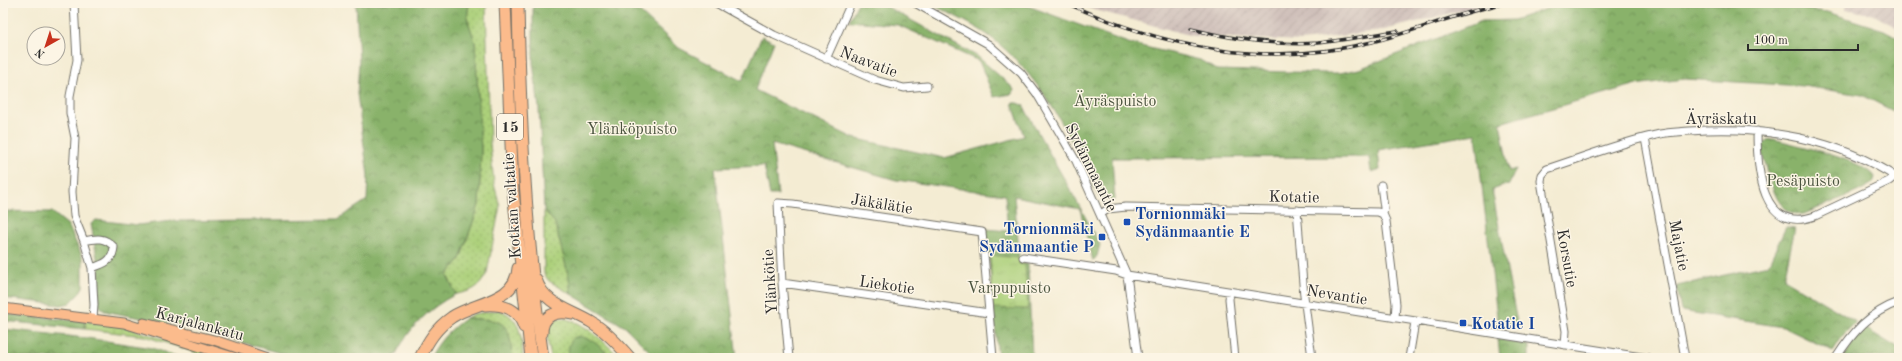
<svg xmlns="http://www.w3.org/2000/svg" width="1902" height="361" font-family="'Old Standard TT',serif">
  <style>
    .industrial { fill: url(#industrial-furrows) }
    .grass { fill: url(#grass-dots); stroke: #6c7e52 }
    .forest { fill: url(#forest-crowns); stroke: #5a6e4a }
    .park { fill: url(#park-tufts); stroke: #6c7e52 }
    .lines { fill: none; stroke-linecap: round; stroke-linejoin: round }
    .minor-casing { stroke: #716f66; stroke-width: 9 }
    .major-casing { stroke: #716f66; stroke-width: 11 }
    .highway-casing { stroke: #716f66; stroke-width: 13 }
    .minor { stroke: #fff; stroke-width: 7 }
    .major { stroke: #fbbb8c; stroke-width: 9 }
    .highway { stroke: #fbbb8c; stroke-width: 11 }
    .rail-casing { stroke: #2b2b2b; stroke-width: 3.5 }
    .rail { stroke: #fcf5e5; stroke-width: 2; stroke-dasharray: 6; stroke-linecap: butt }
    .transit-dot { fill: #1a4fb4; stroke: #fcf5e5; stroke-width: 1.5 }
    .labels { text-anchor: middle; stroke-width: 3; stroke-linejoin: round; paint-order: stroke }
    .shield { fill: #fcf5e5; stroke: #6a6863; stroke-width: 1 }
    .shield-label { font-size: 15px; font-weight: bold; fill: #2b2b2b }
    .street-label { font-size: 16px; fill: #2b2b2b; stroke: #fcf5e5 }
    .park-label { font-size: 16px; fill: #4b543f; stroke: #fcf5e5 }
    .transit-label { font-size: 16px; font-weight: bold; fill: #164399; stroke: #fcf5e5; text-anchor: start }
  </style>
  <defs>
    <pattern id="industrial-furrows" width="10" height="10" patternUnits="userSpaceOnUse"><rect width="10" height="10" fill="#cfc0ba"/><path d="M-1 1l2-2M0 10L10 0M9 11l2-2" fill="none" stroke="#b2a5a0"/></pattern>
    <pattern id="grass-dots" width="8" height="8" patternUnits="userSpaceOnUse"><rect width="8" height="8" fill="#acd07a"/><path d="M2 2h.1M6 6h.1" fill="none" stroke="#94b36a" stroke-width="1.8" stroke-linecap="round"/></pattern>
    <pattern id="forest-crowns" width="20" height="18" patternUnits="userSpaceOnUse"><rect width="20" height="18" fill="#89b26a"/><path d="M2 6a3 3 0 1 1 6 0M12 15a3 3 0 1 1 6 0" fill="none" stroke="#709157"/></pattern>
    <pattern id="park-tufts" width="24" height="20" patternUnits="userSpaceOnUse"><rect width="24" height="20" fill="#acd07a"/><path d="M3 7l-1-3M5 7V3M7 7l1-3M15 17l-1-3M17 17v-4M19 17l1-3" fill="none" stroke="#94b36a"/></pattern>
  </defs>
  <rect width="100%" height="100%" fill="#fcf5e5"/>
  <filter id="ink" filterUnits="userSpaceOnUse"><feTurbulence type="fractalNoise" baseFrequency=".025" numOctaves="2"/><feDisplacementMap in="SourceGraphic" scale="8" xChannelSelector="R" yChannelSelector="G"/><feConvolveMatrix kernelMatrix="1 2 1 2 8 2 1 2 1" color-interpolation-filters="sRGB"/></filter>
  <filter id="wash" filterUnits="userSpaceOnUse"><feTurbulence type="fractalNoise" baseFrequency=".012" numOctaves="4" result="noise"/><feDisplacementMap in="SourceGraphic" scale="16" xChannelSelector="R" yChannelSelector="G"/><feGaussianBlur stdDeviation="0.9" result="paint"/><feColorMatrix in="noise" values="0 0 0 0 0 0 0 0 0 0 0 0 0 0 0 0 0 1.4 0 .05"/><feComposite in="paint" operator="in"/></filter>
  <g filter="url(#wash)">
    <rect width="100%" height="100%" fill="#f4ecd3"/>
    <path class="industrial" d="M1069,3H1491L1384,30L1302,41L1193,36Z
      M1846,3H1899V29L1874,15L1846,9Z"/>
    <path class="grass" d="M469,3H486L490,144L494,184L500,206L487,273C479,288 473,291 456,294L447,275L460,259L479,205L481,150L475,43L467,18Z
      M544,210L555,223L569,278L571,294L549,281L544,274Z
      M499,310C522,318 521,337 523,358H512L511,348L498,321L466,318L474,314Z
      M555,319C577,314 606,343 620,358H551C549,344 542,329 555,319Z
      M85,321L126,327L211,354L215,358H204L191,351L144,336L85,329Z"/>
    <path class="forest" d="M356,3H469L467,18L475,42L481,150L479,205L460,259L447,275L456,294C428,308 407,330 394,358H298L183,326L104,311L99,305V269L91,224L96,220L138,225L172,221L338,219L367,200L368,176L357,94L359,60Z
      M533,3H630L679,48L742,81L762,36L774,42L755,90L853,138L944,158L1024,136L1012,103H1018L1023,105C1048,153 1076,197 1100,245L1097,256L1093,261L1080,209L1014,196L1019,251L1018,262L1028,264L1032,358H998L986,229L1008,231L1005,195L896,180L772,144L778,195H770L764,166L715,168L737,358H653L652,354L625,327L571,294L569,278L555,223L544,210L539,108L533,63Z
      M858,3H880L947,40L977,56L1012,87L1014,90L1012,94L994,97L979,61L898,25L849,21Z
      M929,3H1020L1128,43L1200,60L1217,70L1325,73H1340L1359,69L1482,21L1514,20L1558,5L1570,3H1704L1795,8L1827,12L1884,30L1899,38V114L1862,95L1803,86L1685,79L1634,85L1500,123L1509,171L1516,169L1509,184L1492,190L1518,328L1498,325L1476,134L1378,150L1380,170L1371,172L1369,157L1112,158L1115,200H1106L1099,197C1091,183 1085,168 1078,153C1057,111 1030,68 993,39C976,25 948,13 929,3Z
      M1773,139C1793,144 1867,161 1875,177L1873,183L1859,191L1804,214C1778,217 1771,185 1766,165C1764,160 1761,153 1762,147C1762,144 1765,142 1767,140Z
      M3,211L52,212L68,225L83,258V287L78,295L70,303L61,305L3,298Z
      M1786,227L1795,228L1784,279L1856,322L1844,334L1833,351L1783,327L1681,311L1677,286L1768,265Z
      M3,314L85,321V329L3,321Z
      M466,318C503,321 510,318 512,358H430C438,342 451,328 466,318Z
      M1865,328L1899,349V358L1844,357L1855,339Z
      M3,329L87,338L152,348L182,358H3Z
      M580,336L593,341L613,358H568L569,345L573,338Z
      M1498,339L1529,345V358H1500Z"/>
    <path class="park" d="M990,255L1020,258L1019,264L1025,265L1028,309L993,308Z"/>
  </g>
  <g filter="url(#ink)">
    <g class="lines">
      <g class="minor-casing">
        <path id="minor" d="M74,3L77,60L70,96V113L75,138L72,192L74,216L84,241L92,268L94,305L93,318
          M716,3L774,35L875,80L904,88L927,86
          M915,3L988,44L1021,73L1037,94L1076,161L1127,275L1138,358
          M826,59L851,3
          M1757,131C1757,169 1761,235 1815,216L1889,181L1895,176
          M1645,138L1685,358
          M1381,185L1384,208L1383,214
          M1297,210L1304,296L1312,358
          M1101,214L1108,209L1126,207L1378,212L1383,214L1386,221L1396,304L1395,318
          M84,241C97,238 105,237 114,247C113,261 104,264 92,268
          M1023,257L1116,271L1127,275L1648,358
          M782,283L989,313
          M1230,292L1229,299L1235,358
          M1565,345L1566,331L1541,181L1542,175L1547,169C1584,157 1622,142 1660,134C1670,132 1680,132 1690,131C1761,125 1839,139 1899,179
          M789,358L782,283L778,203L793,204L982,232L993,358
          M1409,358L1415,322
          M1836,358C1852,333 1870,312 1899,302"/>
      </g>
      <g class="major-casing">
        <path id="major" d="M3,308L124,323L236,358
          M144,323L214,340L267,358"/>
      </g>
      <g class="highway-casing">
        <path id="highway" d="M505,3L513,191L531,358
          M518,3C520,122 526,241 543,358
          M536,279C543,304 571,310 591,322C606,331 619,345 630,358
          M485,305C503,304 518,308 524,327
          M542,333C542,315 556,310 572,314
          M420,358C428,341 436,328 452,317C475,302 516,302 518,268"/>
      </g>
      <use href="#minor" class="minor"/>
      <use href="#major" class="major"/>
      <use href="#highway" class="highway"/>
      <g class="rail-casing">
        <path id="rail" d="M1066,3C1165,48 1264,69 1372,42C1417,31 1460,12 1506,3
          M1191,29C1232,39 1276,46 1318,43C1344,40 1371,35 1397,31"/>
      </g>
      <use href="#rail" class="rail"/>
    </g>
  </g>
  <g class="transit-dot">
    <rect x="1123" y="218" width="8" height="8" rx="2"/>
    <rect x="1098" y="233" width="8" height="8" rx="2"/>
    <rect x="1459" y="319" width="8" height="8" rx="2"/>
  </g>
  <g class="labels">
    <rect class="shield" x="497" y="114" width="26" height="26" rx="3"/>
    <g class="shield-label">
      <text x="510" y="132">15</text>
    </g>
    <g class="street-label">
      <text transform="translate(869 61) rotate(21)" y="6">Naavatie</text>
      <text x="1721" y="124">Äyräskatu</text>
      <text transform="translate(1092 167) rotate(63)" y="6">Sydänmaantie</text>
      <text transform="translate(1294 196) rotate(1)" y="6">Kotatie</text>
      <text transform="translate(882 203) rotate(9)" y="6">Jäkälätie</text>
      <text transform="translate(511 206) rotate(-94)" y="6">Kotkan valtatie</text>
      <text transform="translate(1680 245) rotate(79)" y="6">Majatie</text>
      <text transform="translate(1568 258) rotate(80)" y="6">Korsutie</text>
      <text transform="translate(769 282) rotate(-94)" y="6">Ylänkötie</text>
      <text transform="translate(887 284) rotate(8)" y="6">Liekotie</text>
      <text transform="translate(1337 294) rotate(9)" y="6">Nevantie</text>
      <text transform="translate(200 323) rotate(15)" y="6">Karjalankatu</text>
    </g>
    <g class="park-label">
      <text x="1115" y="106">Äyräspuisto</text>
      <text x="632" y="134">Ylänköpuisto</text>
      <text x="1803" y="186">Pesäpuisto</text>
      <text x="1009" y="293">Varpupuisto</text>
    </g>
    <g class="transit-label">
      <text x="1135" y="219">Tornionmäki<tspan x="1135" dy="18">Sydänmaantie E</tspan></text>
      <text x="1094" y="234" text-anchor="end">Tornionmäki<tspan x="1094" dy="18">Sydänmaantie P</tspan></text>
      <text x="1471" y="329">Kotatie I</text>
    </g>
  </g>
  <rect width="1902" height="361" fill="none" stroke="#fcf5e5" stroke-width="16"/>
  <g transform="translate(46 46) rotate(219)"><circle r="19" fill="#fcf5e5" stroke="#a8a49b"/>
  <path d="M0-3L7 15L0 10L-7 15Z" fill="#c8321e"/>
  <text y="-6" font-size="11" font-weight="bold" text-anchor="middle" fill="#2b2b2b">N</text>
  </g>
  <path d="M1748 44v6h110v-6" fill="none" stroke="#2b2b2b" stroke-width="2"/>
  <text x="1754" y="44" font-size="12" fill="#2b2b2b" stroke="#fcf5e5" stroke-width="3" paint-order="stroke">100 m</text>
</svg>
